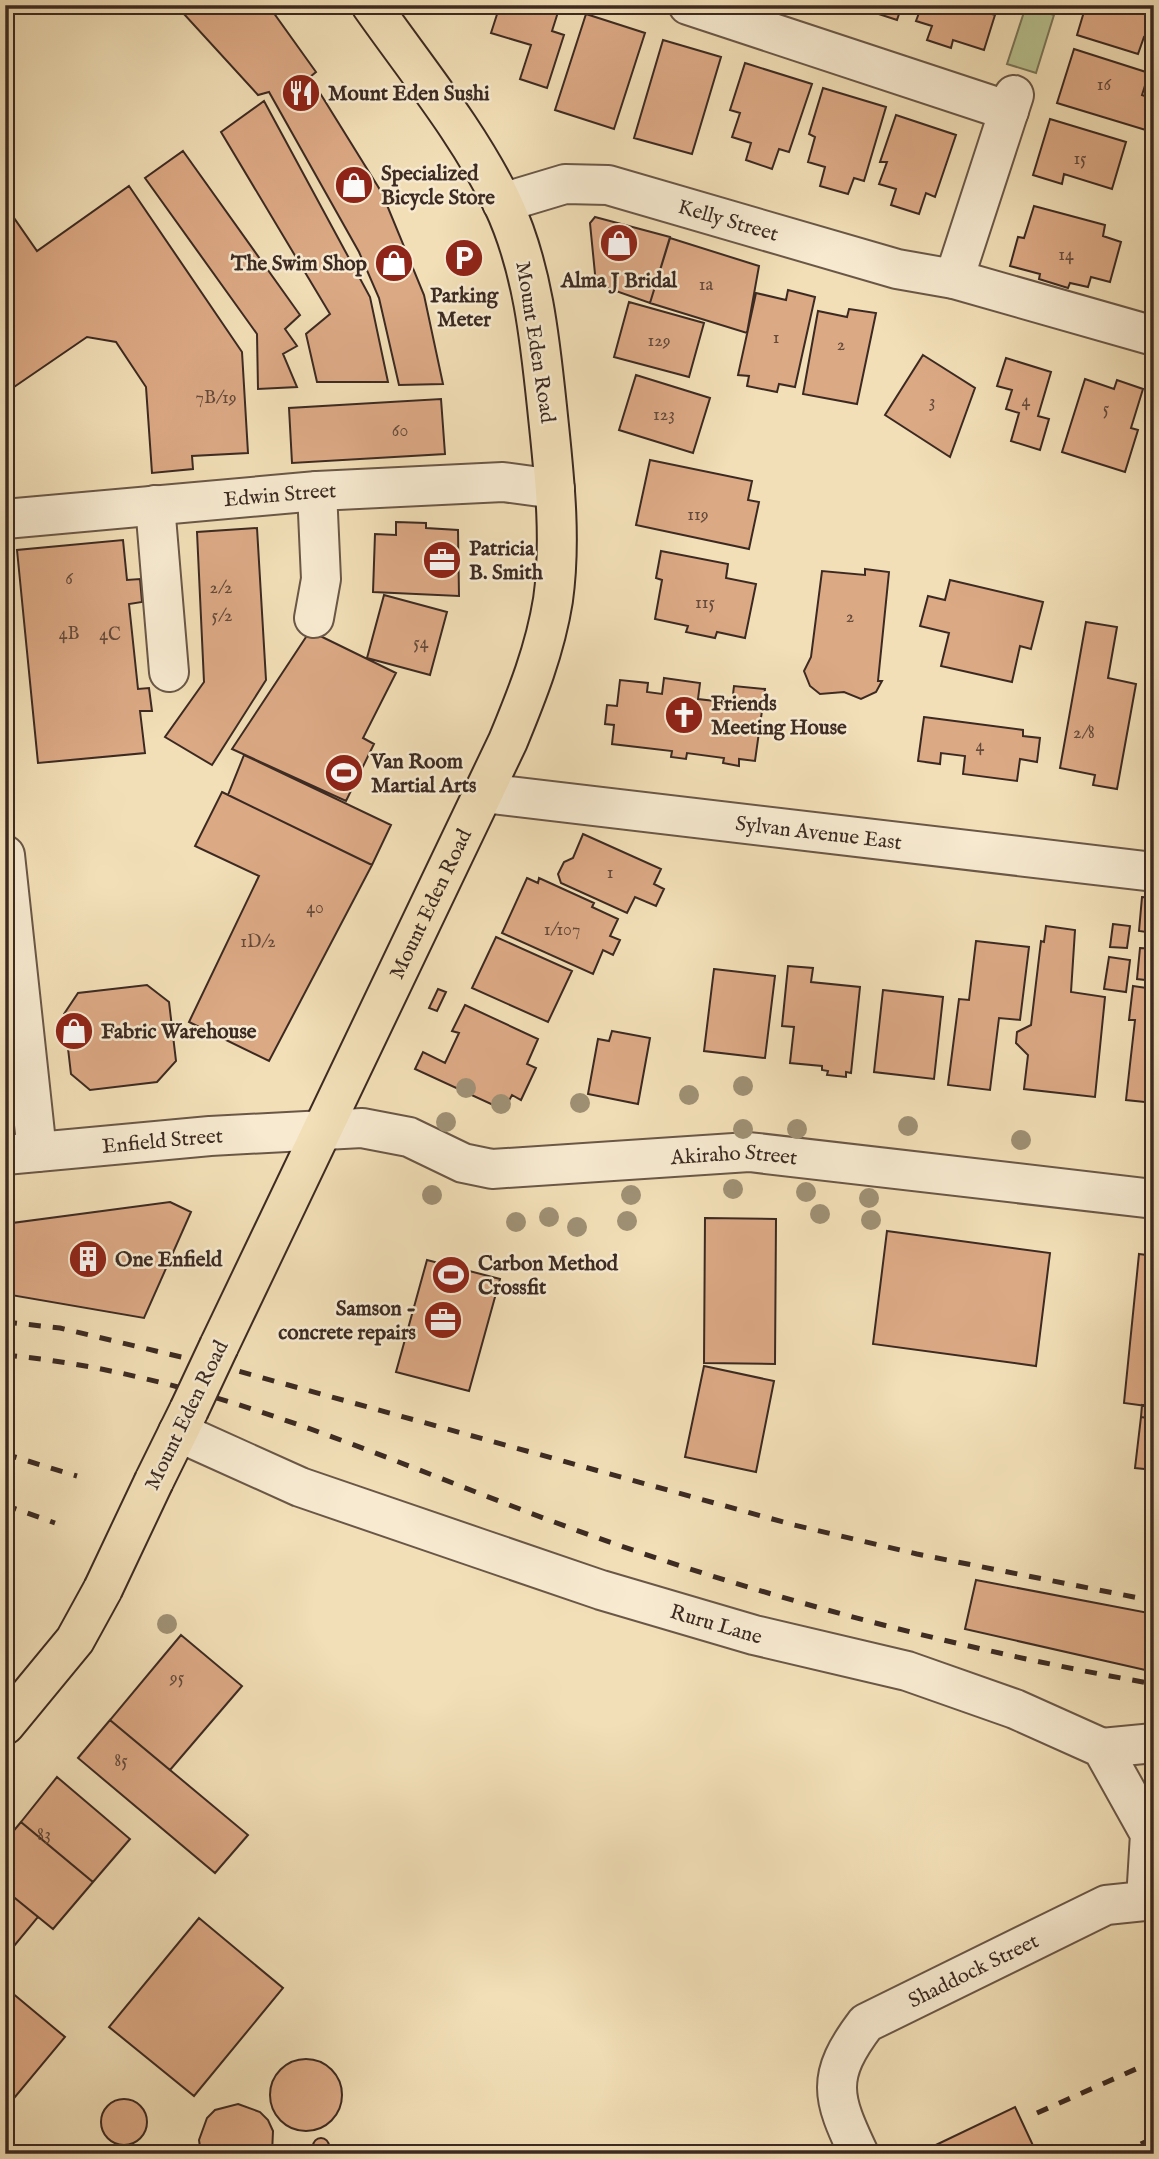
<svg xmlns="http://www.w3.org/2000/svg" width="1159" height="2159" font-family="'IM FELL English',serif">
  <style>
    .green { fill: #b8c290; stroke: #7a7659; stroke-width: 2 }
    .building { fill: #dca985; stroke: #3c2a22; stroke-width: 2 }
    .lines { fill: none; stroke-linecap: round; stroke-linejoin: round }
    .minor-casing { stroke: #6a5747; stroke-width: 42 }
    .major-casing { stroke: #3c2a22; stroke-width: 42 }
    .minor { stroke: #f7ead0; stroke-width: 38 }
    .major { stroke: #f2dfb7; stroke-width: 38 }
    .rail { stroke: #3c2a22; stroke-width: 5; stroke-dasharray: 12 12; stroke-linecap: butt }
    .major-bridge-casing { stroke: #3c2a22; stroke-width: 42; stroke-linecap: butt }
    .major-bridge { stroke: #f2dfb7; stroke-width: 38 }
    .tree { fill: #9f9074 }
    .labels { text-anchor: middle; stroke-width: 5; stroke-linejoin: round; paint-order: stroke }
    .number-label { font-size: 18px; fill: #644a3b }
    .poi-label { font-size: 21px; font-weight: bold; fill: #3c2a22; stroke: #f7ead0; text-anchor: start }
    .street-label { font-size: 21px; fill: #3c2a22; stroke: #f7ead0 }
  </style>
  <rect width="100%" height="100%" fill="#f2dfb7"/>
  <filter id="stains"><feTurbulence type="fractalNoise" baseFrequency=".00286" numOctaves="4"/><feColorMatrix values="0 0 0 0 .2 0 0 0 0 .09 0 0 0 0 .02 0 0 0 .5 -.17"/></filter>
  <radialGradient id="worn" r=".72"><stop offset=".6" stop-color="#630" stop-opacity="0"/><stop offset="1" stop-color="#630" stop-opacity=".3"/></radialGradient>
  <path class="green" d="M1026,6L1054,15L1036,73L1007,64Z"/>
  <path class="building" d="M185,5H268L316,72L310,77L382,193L424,295L443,384L399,385L379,298L359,252L269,92L258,95L183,13Z
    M500,5H552L559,9L552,31L564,35L547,88L520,79L531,45L491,33Z
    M851,5H902L897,20Z
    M922,5H991L989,13L995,15L984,50L953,40L951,48L927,40L932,26L916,21Z
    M1086,5H1154V40L1144,37L1138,54L1077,35Z
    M586,14L645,33L614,129L555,110Z
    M663,40L721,57L692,154L634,138Z
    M1074,49L1149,73L1142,95L1154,99V116L1149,131L1057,103Z
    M745,63L812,84L789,152L779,149L772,169L746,160L751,143L732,137L740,113L730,110Z
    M823,88L886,107L864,181L854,178L848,194L820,186L825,167L808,162L815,137L809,134Z
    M264,101L370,297L388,382H317L306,334L330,314L221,132Z
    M896,115L956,135L935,197L926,193L919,214L891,205L896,189L879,184L887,162H880Z
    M1050,119L1126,142L1112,189L1064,174L1062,184L1033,175Z
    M183,151L300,315L285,329L297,346L283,354L297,387L258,389L257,334L145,178Z
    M129,186L242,352L248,453L192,456L193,469L152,473L146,387L116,342L87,337L14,387L5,385V205L37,251Z
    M1034,206L1105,225L1103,236L1121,242L1110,282L1091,277L1088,287L1070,283L1068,288L1039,279L1040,274L1010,266L1018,237L1024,238Z
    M595,217L670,237L650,303L596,284L590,223Z
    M670,238L759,266L747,333L650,303Z
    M788,290L815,297L795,387L779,384L777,392L747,386L749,376L738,375L756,293L786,300Z
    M629,302L704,323L689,377L614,357Z
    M849,309L876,313L857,404L803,394L818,311L847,317Z
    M923,355L975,388L950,457L885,415Z
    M1006,358L1051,372L1038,416L1049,419L1040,450L1011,441L1019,413L1006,409L1012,390L997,386Z
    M636,375L710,398L693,453L619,430Z
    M1085,379L1114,389L1117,380L1143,389L1131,428L1138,430L1125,472L1062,452Z
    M441,399L445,454L292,463L289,408Z
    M650,460L752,481L748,500L759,502L749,549L636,525Z
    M396,522L426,523V528L458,530L459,596L373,592L375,534L396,535Z
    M257,528L266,680L212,765L165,737L204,682L197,532Z
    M123,540L127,580L140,579L142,602L129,604L138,689L149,688L152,711H140L145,753L38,763L17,550Z
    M661,551L728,564L726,578L756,584L745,638L717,632L715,638L686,632L688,626L655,619L662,580L656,578Z
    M865,569L889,572L878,681H882L876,692L861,699L844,692L820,694L810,686L804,671L811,657L822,571L865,575Z
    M950,580L1043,602L1031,649L1020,646L1012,682L941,666L949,633L920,626L928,596L945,600Z
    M384,595L447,612L430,675L367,658Z
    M1086,622L1117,627L1108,678L1136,684L1117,789L1093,785L1095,775L1060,768Z
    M310,631L396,673L363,738L374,744L346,801L232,749Z
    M664,678L700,683L698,699L732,703L734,686L765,689L755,761L739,759V766L723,763L724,758L687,753L686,759L671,757L672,751L612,744L614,725L605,724L607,705L617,706L620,680L648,683L647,692L662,694Z
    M924,717L1023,730V736L1040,738L1037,762L1020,759L1017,781L963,774L965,756L941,753L940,764L918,761Z
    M244,755L391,825L372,865L228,795Z
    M222,792L372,865L269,1061L189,1022L259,876L195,846Z
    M583,834L661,869L654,884L664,889L656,906L635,897L627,913L561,883L558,874L564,862L573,858Z
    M527,878L538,883L539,878L594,903L592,907L618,919L610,936L620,940L613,955L603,950L593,974L502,933Z
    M1142,897L1154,898V933L1139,931Z
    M1113,924L1130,926L1127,948L1110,947Z
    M1046,926L1075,930L1071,992L1105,997L1095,1097L1024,1089L1028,1055L1016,1043L1017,1032L1031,1025L1041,941L1044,942Z
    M496,937L572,971L548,1022L472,988Z
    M976,941L1029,947L1020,1020L999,1018L990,1090L948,1085L959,999L969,1000Z
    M1140,948L1154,949V981L1137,979Z
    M1109,957L1130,960L1126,992L1104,989Z
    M788,966L813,968L811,982L860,987L851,1073L846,1072V1077L827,1075L828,1071L822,1070V1066L790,1063L794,1027L782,1026Z
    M714,969L775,976L765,1058L704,1051Z
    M147,985L169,1002L176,1061L157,1082L90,1090L71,1074L64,1014L78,993Z
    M1133,986L1154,989V1103L1126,1100L1135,1020H1129Z
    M438,989L446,992L437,1011L429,1008Z
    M883,990L943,997L934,1079L874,1072Z
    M465,1005L538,1039L527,1064L536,1068L521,1100L512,1095L504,1110L415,1069L423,1052L445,1063L459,1033L452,1031Z
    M612,1031L650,1038L638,1104L588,1094L598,1039L609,1041Z
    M170,1202L191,1212L144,1318L5,1294V1224Z
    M705,1218L776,1219L775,1364L704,1363Z
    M887,1231L1050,1253L1036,1366L873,1344Z
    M1139,1254L1154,1256V1407L1124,1403Z
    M427,1260L500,1279L469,1391L396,1372Z
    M704,1366L774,1381L756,1472L685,1457Z
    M1142,1405L1154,1407V1419L1141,1417Z
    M1141,1417L1154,1419V1470L1135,1468Z
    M976,1580L1154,1614V1672L965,1629Z
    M181,1635L242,1686L170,1770L110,1720Z
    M110,1720L248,1835L215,1873L78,1758Z
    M57,1777L130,1839L93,1882L21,1822Z
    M21,1822L93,1882L53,1929L5,1890V1841Z
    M5,1890L38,1917L5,1957Z
    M199,1918L283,1988L194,2096L109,2027Z
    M5,1987L65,2037L5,2109Z
    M270 2095a36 36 0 1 1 72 0a36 36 0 1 1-72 0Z
    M101 2122a23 23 0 1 1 46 0a23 23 0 1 1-46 0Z
    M238,2104L260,2112L268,2120L273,2131L272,2154H201L199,2140L207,2118L215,2110Z
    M1015,2107L1037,2154H917Z
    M313 2146a8 8 0 1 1 16 0a8 8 0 1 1-16 0Z
    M27,2146L31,2154H11Z
    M133,2146L138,2154H125L128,2147Z"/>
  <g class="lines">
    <g class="minor-casing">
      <g id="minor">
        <path d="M688,5L1009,111"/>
        <path id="s1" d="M502,203L565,184L608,185L897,269L954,279L1154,336"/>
        <path d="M954,279L1014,95"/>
        <path d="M155,505L169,672"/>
        <path id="s2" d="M5,519L317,491L503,482L555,489"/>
        <path d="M314,618L321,579L317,491"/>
        <path id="s3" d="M483,793L1154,872"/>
        <path d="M5,855L37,1152"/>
        <path id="s4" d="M5,1155L210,1136L362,1128L409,1137L463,1163L492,1169L749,1152L1154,1199"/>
        <path id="s5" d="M178,1432L300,1487L481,1549L601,1590L754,1635L907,1671L1015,1709L1102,1748L1150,1834L1146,1900"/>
        <path d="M1102,1748L1154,1743"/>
        <path id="s6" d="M859,2154C832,2097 825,2077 866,2023L1106,1905L1154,1900"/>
      </g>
    </g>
    <g class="major-casing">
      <g id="major">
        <path id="s7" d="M219,1346L508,741C527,695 545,650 553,600C561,543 555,483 549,426C541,351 535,272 503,204C469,133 416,69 371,5"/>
        <path d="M154,1481L189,1410"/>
        <path d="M5,1725L75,1640L103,1589"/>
      </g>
    </g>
    <use href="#minor" class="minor"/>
    <use href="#major" class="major"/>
    <path class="rail" d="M5,1322L60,1328L227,1368L794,1525L917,1554L1154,1601
      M5,1355C222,1375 415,1475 618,1545C792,1605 973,1652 1154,1684
      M5,1454L77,1476
      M5,1505L55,1523
      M1037,2113L1154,2061
      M1119,2154L1154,2138"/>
    <g class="major-bridge-casing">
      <path id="major-bridge" d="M189,1410L219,1346
        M103,1589L154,1481"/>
    </g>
    <use href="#major-bridge" class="major-bridge"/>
  </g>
  <g class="tree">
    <circle cx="743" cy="1086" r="10"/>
    <circle cx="466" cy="1088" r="10"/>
    <circle cx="689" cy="1095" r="10"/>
    <circle cx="580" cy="1103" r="10"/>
    <circle cx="501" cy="1104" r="10"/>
    <circle cx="446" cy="1122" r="10"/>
    <circle cx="908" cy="1126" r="10"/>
    <circle cx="743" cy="1129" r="10"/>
    <circle cx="797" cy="1129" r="10"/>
    <circle cx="1021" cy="1140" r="10"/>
    <circle cx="733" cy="1189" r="10"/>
    <circle cx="806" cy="1192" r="10"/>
    <circle cx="432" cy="1195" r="10"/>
    <circle cx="631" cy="1195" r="10"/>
    <circle cx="869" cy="1198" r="10"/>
    <circle cx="820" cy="1214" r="10"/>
    <circle cx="549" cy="1217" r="10"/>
    <circle cx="871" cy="1220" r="10"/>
    <circle cx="627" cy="1221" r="10"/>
    <circle cx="516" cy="1222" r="10"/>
    <circle cx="577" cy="1227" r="10"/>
    <circle cx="167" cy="1624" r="10"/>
  </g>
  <defs>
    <g id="restaurant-disc" transform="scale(2.0125)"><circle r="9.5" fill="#8f2418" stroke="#f7ead0"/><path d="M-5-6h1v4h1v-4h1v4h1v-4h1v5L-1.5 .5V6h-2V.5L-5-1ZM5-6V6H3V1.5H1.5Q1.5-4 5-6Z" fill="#fff"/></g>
    <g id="shop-disc" transform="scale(2.0125)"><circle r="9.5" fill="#8f2418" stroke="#f7ead0"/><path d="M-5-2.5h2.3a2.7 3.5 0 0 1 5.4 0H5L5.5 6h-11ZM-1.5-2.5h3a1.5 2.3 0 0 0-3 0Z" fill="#fff"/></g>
    <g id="parking-disc" transform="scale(2.0125)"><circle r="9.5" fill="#8f2418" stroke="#f7ead0"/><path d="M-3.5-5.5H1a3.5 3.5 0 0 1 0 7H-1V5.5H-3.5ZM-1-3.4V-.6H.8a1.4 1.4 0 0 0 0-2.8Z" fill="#fff"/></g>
    <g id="office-disc" transform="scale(2.0125)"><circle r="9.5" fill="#8f2418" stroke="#f7ead0"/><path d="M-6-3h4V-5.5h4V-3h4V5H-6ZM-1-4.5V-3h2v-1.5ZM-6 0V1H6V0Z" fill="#fff"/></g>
    <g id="church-disc" transform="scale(2.0125)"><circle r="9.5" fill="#8f2418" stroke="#f7ead0"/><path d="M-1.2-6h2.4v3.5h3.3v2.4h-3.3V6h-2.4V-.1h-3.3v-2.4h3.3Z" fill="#fff"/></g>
    <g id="stadium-disc" transform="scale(2.0125)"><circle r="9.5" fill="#8f2418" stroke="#f7ead0"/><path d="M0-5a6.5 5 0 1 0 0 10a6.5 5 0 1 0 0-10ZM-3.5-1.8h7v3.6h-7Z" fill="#fff"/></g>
    <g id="building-disc" transform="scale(2.0125)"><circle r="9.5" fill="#8f2418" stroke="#f7ead0"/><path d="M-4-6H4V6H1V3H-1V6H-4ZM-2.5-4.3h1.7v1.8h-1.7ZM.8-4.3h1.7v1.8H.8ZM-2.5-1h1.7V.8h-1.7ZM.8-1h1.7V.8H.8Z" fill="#fff"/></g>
  </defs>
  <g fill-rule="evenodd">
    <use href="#restaurant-disc" x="301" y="93"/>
    <use href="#shop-disc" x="354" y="185"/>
    <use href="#shop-disc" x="619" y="243"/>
    <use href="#parking-disc" x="464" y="258"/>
    <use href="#shop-disc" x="394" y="263"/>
    <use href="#office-disc" x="442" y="560"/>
    <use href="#church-disc" x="684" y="715"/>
    <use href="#stadium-disc" x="344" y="773"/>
    <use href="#shop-disc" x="74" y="1031"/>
    <use href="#building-disc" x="88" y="1259"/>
    <use href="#stadium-disc" x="451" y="1275"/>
    <use href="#office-disc" x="443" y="1320"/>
  </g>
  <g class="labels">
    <g class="number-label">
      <text x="1104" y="90">16</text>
      <text x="1080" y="164">15</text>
      <text x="1066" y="260">14</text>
      <text x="706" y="290">1a</text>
      <text x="776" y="343">1</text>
      <text x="659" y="346">129</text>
      <text x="841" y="350">2</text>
      <text x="216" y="403">7B/19</text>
      <text x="1026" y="406">4</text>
      <text x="932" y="407">3</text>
      <text x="1106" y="414">5</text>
      <text x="664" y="420">123</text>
      <text x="400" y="436">60</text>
      <text x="698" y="520">119</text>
      <text x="69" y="584">6</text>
      <text x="221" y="593">2/2</text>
      <text x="705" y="608">115</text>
      <text x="222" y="621">5/2</text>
      <text x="850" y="622">2</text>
      <text x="69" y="639">4B</text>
      <text x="110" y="640">4C</text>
      <text x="421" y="648">54</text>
      <text x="1084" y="738">2/8</text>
      <text x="980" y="751">4</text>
      <text x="610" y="878">1</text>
      <text x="315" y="913">40</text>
      <text x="562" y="935">1/107</text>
      <text x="258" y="947">1D/2</text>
      <text x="177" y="1683">95</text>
      <text x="121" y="1766">85</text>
      <text x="44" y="1840">83</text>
    </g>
    <g class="poi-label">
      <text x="328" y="100">Mount Eden Sushi</text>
      <text x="381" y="180">Specialized<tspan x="381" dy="24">Bicycle Store</tspan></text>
      <text x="367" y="270" text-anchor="end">The Swim Shop</text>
      <text x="619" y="287" text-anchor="middle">Alma J Bridal</text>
      <text x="464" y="302" text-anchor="middle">Parking<tspan x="464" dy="24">Meter</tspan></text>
      <text x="469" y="555">Patricia<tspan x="469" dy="24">B. Smith</tspan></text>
      <text x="711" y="710">Friends<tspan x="711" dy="24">Meeting House</tspan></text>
      <text x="371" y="768">Van Room<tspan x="371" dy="24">Martial Arts</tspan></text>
      <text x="101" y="1038">Fabric Warehouse</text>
      <text x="115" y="1266">One Enfield</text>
      <text x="478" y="1270">Carbon Method<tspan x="478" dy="24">Crossfit</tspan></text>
      <text x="416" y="1315" text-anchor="end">Samson -<tspan x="416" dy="24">concrete repairs</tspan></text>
    </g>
    <g class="street-label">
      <text dy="7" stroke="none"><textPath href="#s1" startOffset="234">Kelly Street</textPath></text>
      <text transform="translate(536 342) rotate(81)" y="7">Mount Eden Road</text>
      <text dy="7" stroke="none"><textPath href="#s2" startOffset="276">Edwin Street</textPath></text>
      <text dy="7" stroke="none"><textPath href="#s3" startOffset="338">Sylvan Avenue East</textPath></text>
      <text dy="7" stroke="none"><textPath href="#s7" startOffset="490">Mount Eden Road</textPath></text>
      <text dy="7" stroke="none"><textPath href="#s4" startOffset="158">Enfield Street</textPath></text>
      <text dy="7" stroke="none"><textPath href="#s4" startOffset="738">Akiraho Street</textPath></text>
      <text transform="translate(186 1415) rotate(-64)" y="7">Mount Eden Road</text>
      <text dy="7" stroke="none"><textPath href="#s5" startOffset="572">Ruru Lane</textPath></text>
      <text dy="7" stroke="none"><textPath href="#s6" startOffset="262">Shaddock Street</textPath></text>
    </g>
  </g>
  <rect width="1159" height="2159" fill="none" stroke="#f2dfb7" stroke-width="28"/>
  <rect x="7" y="7" width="1145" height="2145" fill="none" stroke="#3c2a22" stroke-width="3.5"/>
  <rect x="14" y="14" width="1131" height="2131" fill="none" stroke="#3c2a22" stroke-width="2"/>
  <rect width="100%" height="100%" filter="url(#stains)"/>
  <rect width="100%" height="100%" fill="url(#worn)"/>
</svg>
